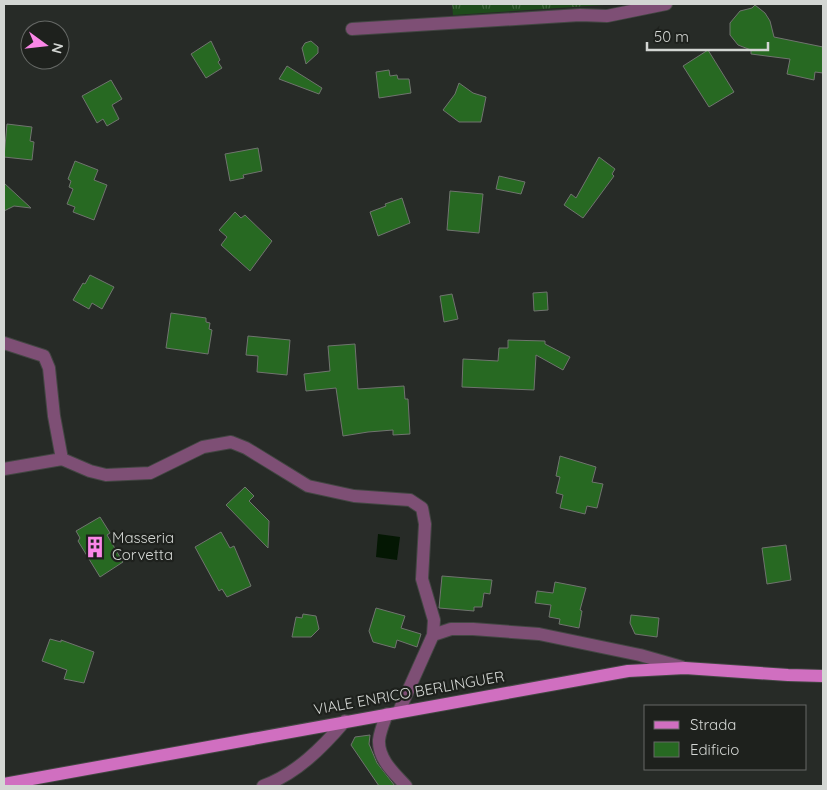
<svg xmlns="http://www.w3.org/2000/svg" width="827" height="790" font-family="Quicksand,sans-serif">
  <style>
    .grass { fill: url(#grass-tufts) }
    .water { fill: #041703 }
    .building { fill: #276922; stroke: #70746f }
    .lines { fill: none; stroke-linecap: round; stroke-linejoin: round }
    .minor-casing { stroke: #434643; stroke-width: 14 }
    .major-casing { stroke: #434643; stroke-width: 14 }
    .minor { stroke: #7e4f75; stroke-width: 12 }
    .major { stroke: #d06fc0; stroke-width: 12 }
    .labels { text-anchor: middle; stroke-width: 4.5; stroke-linejoin: round; paint-order: stroke }
    .poi-label { font-size: 15px; fill: #d3d6d3; stroke: #1e211d; text-anchor: start }
    .street-label { font-size: 15px; fill: #d3d6d3; stroke: #1e211d }
  </style>
  <defs>
    <pattern id="grass-tufts" width="24" height="20" patternUnits="userSpaceOnUse" patternTransform="scale(1.25)"><rect width="24" height="20" fill="#1e4b1b"/><path d="M3 7l-1-3M5 7V3M7 7l1-3M15 17l-1-3M17 17v-4M19 17l1-3" fill="none" stroke="#3e643b"/></pattern>
  </defs>
  <rect width="100%" height="100%" fill="#272b27"/>
  <path class="grass" d="M452,4H619L453,15Z"/>
  <path class="water" d="M378,534L400,537L397,560L376,557Z"/>
  <path class="building" d="M755,5L765,13L770,21L774,37L823,47V73L815,72L814,80L787,74L790,59L751,54V50L738,45L730,35V23L740,11L752,8Z
    M211,41L220,60L218,62L222,68L206,78L191,54Z
    M311,41L318,47V53L306,64L302,48L305,43Z
    M708,50L734,92L709,107L683,66Z
    M287,66L322,88L319,94L279,79Z
    M389,70L390,76L397,75L398,79H409L411,93L379,98L376,72Z
    M111,80L122,99L112,105L119,119L107,126L103,119L97,123L82,96Z
    M459,83L473,93L486,97L481,122H459L443,110L455,94Z
    M7,124L32,127L30,141L34,142L32,160L4,157Z
    M258,148L262,171L243,175L244,178L230,181L225,154Z
    M599,157L615,169L612,174L614,176L583,218L564,205L571,194L576,198Z
    M75,161L98,170L94,180L107,185L94,220L73,212L75,207L67,204L73,189L69,187L71,181L68,179Z
    M499,176L525,182L521,194L496,189Z
    M4,183L31,208L14,206L4,211Z
    M450,191L483,194L479,233L447,230Z
    M402,198L410,223L378,236L370,212L386,206L385,204Z
    M235,212L241,218L245,215L272,241L250,271L221,245L227,237L219,230Z
    M90,275L114,287L102,309L92,303L89,309L73,300L83,283L85,284Z
    M547,292L548,310L534,311L533,293Z
    M452,294L458,319L444,322L440,296Z
    M171,313L206,318V322L210,323L209,329L212,330L208,354L166,348Z
    M248,336L290,340L287,375L257,372L258,356L246,355Z
    M508,340L545,341V344L570,357L563,370L536,355L534,390L462,387L463,359L498,361L499,348H508Z
    M355,344L358,389L404,386L405,399H408L410,434L393,435V430L368,432L343,436L336,388L306,391L304,374L330,371L328,346Z
    M560,456L596,467L592,482L603,484L597,508L587,506L585,514L560,508L563,495L556,493L560,477L556,476Z
    M245,487L254,496L249,501L269,521L268,548L226,505Z
    M100,517L110,533L107,535L123,562L100,577L78,541L80,538L76,531Z
    M221,532L230,548L234,546L251,586L227,597L222,589L219,591L195,547Z
    M786,545L791,580L767,584L762,548Z
    M442,576L492,580L490,594L484,593L482,607H474V611L439,608Z
    M555,582L586,588L580,610L582,611L579,628L559,624L560,619L549,617L551,605L535,603L537,591L553,593Z
    M376,608L405,616L401,628L421,634L417,647L397,640L395,648L373,642L369,631Z
    M303,614L316,616L319,629L311,637H292L296,617L302,618Z
    M631,615L659,618L657,637L635,634L630,623Z
    M50,639L61,642V640L94,652L84,683L64,679L67,670L42,661Z
    M370,735L369,744L377,763L395,786H379L351,745L355,737Z"/>
  <g class="lines">
    <g class="minor-casing">
      <path id="minor" d="M352,29L580,15L607,16L666,4
        M4,343L44,356L49,368L54,416L62,459L90,471L106,475L150,473L203,447L231,442L246,448L308,486L354,496L410,500L422,508L425,524L422,579L434,620L433,635L451,629H473L539,634L640,655L682,667
        M4,469L62,459
        M399,711L433,635
        M387,714C384,722 380,731 379,740C378,759 394,773 406,786
        M263,786C296,774 322,748 345,721"/>
    </g>
    <g class="major-casing">
      <path id="major" d="M4,784L628,671L685,668L788,675L823,676"/>
    </g>
    <use href="#minor" class="minor"/>
    <use href="#major" class="major"/>
  </g>
  <defs>
    <g id="building-bare" transform="scale(1.725)"><path d="M-4-6H4V6H1V3H-1V6H-4ZM-2.5-4.3h1.7v1.8h-1.7ZM.8-4.3h1.7v1.8H.8ZM-2.5-1h1.7V.8h-1.7ZM.8-1h1.7V.8H.8Z" fill="#fa87e7" stroke="#1e211d" stroke-width="2.5" paint-order="stroke"/></g>
  </defs>
  <g fill-rule="evenodd">
    <use href="#building-bare" x="95" y="547"/>
  </g>
  <g class="labels">
    <g class="poi-label">
      <text x="112" y="543">Masseria<tspan x="112" dy="17">Corvetta</tspan></text>
    </g>
    <g class="street-label">
      <text transform="translate(409 693) rotate(-10)" y="5">VIALE ENRICO BERLINGUER</text>
    </g>
  </g>
  <rect width="827" height="790" fill="none" stroke="#d3d6d3" stroke-width="10"/>
  <rect x="644" y="705" width="162" height="65" fill="#1e211d" stroke="#666966"/>
  <rect x="654" y="721" width="25" height="8" fill="#d06fc0" stroke="#666966"/>
  <text x="690" y="730" font-size="15" fill="#d3d6d3">Strada</text>
  <rect x="654" y="742" width="25" height="15" fill="#276922" stroke="#666966"/>
  <text x="690" y="755" font-size="15" fill="#d3d6d3">Edificio</text>
  <g transform="translate(45 45) rotate(105)"><circle r="24" fill="#1e211d" stroke="#666966"/>
  <path d="M0-4L9 19L0 12L-9 19Z" fill="#fa87e7"/>
  <text y="-8" font-size="14" font-weight="bold" text-anchor="middle" fill="#d3d6d3">N</text>
  </g>
  <path d="M647 42v8h121v-8" fill="none" stroke="#d3d6d3" stroke-width="2.5"/>
  <text x="654" y="42" font-size="15" fill="#d3d6d3" stroke="#1e211d" stroke-width="4" paint-order="stroke">50 m</text>
</svg>
